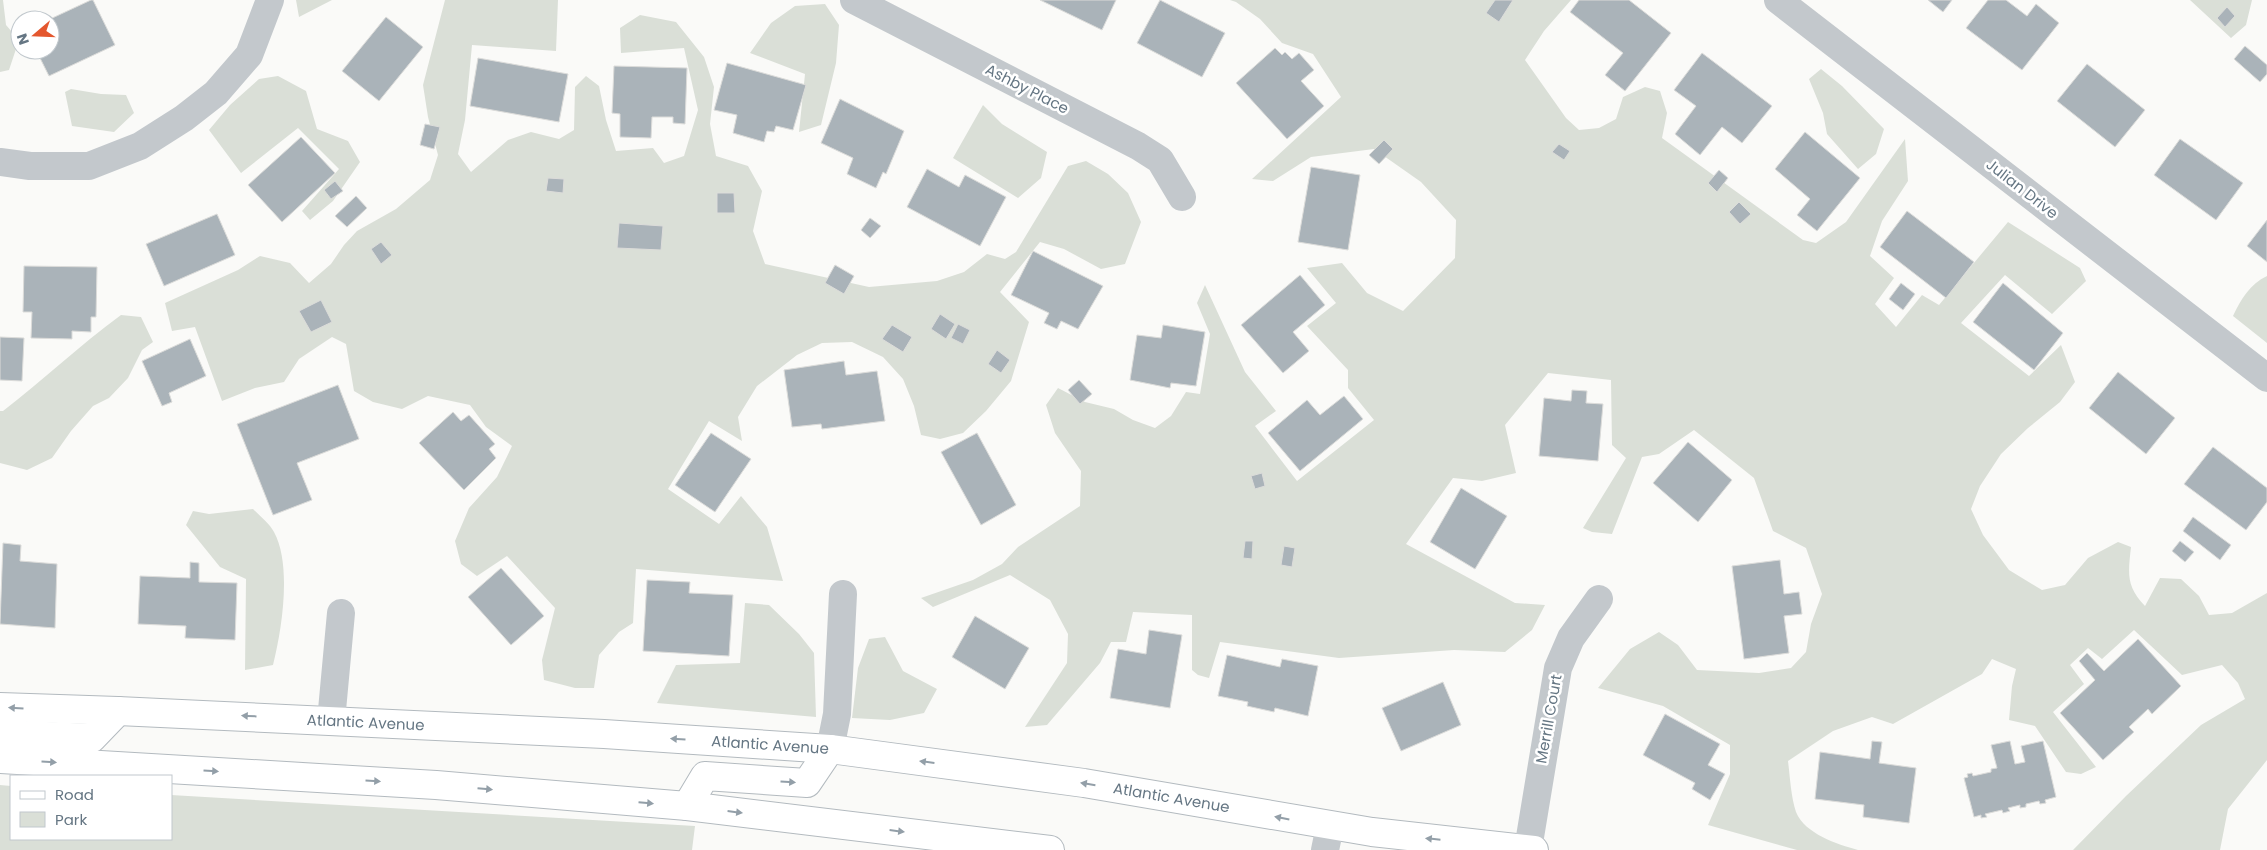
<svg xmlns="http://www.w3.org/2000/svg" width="2267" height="850" font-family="Poppins,sans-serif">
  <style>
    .green { fill: #dadfd7 }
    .building { fill: #aab3b9; stroke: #dcdcda }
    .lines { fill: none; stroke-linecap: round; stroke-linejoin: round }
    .secondary-casing { stroke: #b3babf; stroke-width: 30 }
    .street { stroke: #c3c8cc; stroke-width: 28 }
    .secondary { stroke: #fff; stroke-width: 28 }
    .oneway { fill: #939fa8 }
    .labels { text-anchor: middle; stroke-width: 5; stroke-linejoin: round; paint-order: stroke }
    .street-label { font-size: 15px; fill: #657683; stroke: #fff }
  </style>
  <rect width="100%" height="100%" fill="#fafaf8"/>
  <path class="green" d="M0,0H3L6,25L19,40L9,70L0,72Z
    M296,0H332L299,17Z
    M445,0H558L556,51L472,45L465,120L458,154L471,172L508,140L531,132L559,139L574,130L575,87L586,76L599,86L606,120L616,151L653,148L664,163L684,156L698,110L684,48L621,53L620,28L640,15L676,22L704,57L714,87L710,124L716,156L748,166L762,191L753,231L765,264L869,287L937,281L964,272L987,254L1005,259L1016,252L1068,166L1086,161L1108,174L1128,193L1141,222L1125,264L1101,269L1064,249L1040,242L1000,292L1029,322L1011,381L986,411L963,433L940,439L921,435L914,406L903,379L883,357L852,342L822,343L797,355L757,386L738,417L742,441L709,421L668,489L719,524L741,496L767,527L783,581L636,569L633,623L619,632L599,655L594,688H575L544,680L542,660L555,608L507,556L477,576L461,564L455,541L469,508L497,477L512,446L486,427L470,405L428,396L402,409L373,402L354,391L346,344L332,337L299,359L284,382L255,388L222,401L195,327L172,331L165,303L238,270L260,256L290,263L309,283L331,264L344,245L357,231L396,209L430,180L438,155L428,117L423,85Z
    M1230,0H1571L1544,31L1525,60L1566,118L1579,130L1599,128L1616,119L1623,97L1645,87L1660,91L1667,113L1662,138L1803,240L1816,243L1846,222L1905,139L1908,181L1882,221L1870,256L1894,278L1875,304L1896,327L1922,295L1939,305L2008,222L2080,268L2086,281L2052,314L2005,275L1961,323L2029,376L2061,345L2075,382L2060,402L2028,428L2001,454L1980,486L1971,509L1983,535L2009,570L2042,590L2065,585L2088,558L2118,542L2131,547C2128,574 2126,586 2145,606L2160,578L2181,579L2199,596L2209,615L2232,613L2267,593V760L2228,809L2220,850H2073L2126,796L2201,725L2245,699L2238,683L2222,665L2182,675L2134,630L2102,659L2088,648L2070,665L2084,684L2053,712L2096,767L2081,774L2066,772L2035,726L2009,720L2012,686L2016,669L1992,659L1982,674L1893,724L1872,717L1833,731L1788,761C1790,777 1791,797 1796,812C1805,834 1837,844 1858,850H1797L1708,825L1730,774V745L1663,706L1598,688L1630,649L1659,632L1678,645L1697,670L1759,673L1791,668L1806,652L1811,624L1822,594L1806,548L1773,531L1754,478L1694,430L1659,454L1642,457L1612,534L1592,532L1583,528L1626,458L1612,445L1611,380L1548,373L1505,425L1516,473L1482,481L1453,478L1406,544L1515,603L1545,605L1532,630L1505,652L1454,650L1339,658L1220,642L1209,678L1198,675L1192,670V615L1133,612L1126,642H1111L1100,663L1047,725L1025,727L1067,663L1068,634L1050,600L1010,575L933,607L921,598L973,580L1002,564L1018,547L1080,506L1081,471L1055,433L1046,405L1058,388L1085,402L1114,409L1133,420L1155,428L1171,416L1186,392L1200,394L1210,334L1197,303L1205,285L1245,372L1276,411L1255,426L1297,481L1374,420L1348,388V370L1307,326L1336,303L1307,268L1342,263L1367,293L1403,311L1455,258L1456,220L1421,182L1374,149L1311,157L1273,181L1252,179L1341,97L1313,54L1282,43L1260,19L1236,2Z
    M2190,0H2252L2246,25L2231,38Z
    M825,4L839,25L836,63L821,125L799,132L805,74L750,53L771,23L795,6Z
    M1821,69L1842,86L1884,129L1876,154L1858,169L1827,134L1823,113L1809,79Z
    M278,76L306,91L317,129L348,141L360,162L333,201L310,220L302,211L339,169L298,128L241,173L209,130L230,105L259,79Z
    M71,89L101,94L126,95L134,113L114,132L72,126L65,92Z
    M983,105L1002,124L1047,152L1041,178L1018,198L953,158Z
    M2267,276V343L2233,316C2241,299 2250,284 2267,276Z
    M121,315L141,317L153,342L142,350L128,378L109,398L93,406L71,431L52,458L27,470L0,463V411H3C43,380 80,345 121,315Z
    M253,509C260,516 270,524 274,532C292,565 282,629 273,665L245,670L246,579L220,567L186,525L193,511L209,514Z
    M745,603L769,605L799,634L814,653L816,717L657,703L676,665L740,663Z
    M885,637L903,671L937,689L924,713L890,720L852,718L858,668L869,639Z
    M0,785L11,786V839H171V795L695,826L692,850H0Z"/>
  <path class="building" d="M91,0H93L115,45L49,76L36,50H50L48,20Z
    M1040,0H1116L1102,30Z
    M1160,0L1225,33L1202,77L1137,43Z
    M1495,0H1513L1499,22L1486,13Z
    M1579,0H1629L1671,33L1625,91L1605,75L1623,53L1570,12Z
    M1928,0H1952L1943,12Z
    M1988,0H2006L2027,16L2036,4L2059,23L2022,70L1966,28Z
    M2227,7L2235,16L2225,27L2217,18Z
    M386,17L423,47L379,101L342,71Z
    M2245,46L2267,65V74L2260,82L2234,59Z
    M1275,48L1282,55L1285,52L1292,59L1299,53L1314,70L1301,81L1324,106L1287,139L1236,83Z
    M1702,53L1772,106L1742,143L1722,127L1700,155L1675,134L1696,106L1674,90Z
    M478,58L568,74L559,122L470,106Z
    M727,63L806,85L793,130L776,126L774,132L767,131L764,142L733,133L737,115L714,110Z
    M2087,64L2145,110L2115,147L2057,101Z
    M614,66L687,68L685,124L673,123V117H652L651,138L620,137V114L612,113Z
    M840,99L904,131L886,174L883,172L876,188L847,174L853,158L821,143Z
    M425,124L440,127L434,149L420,145Z
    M1805,132L1860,178L1817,231L1797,215L1810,199L1775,169Z
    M301,137L335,173L282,222L248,185Z
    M2180,139L2243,183L2216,220L2154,175Z
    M1384,140L1393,149L1379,164L1369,155Z
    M1559,144L1570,151L1564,160L1552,152Z
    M1311,167L1360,175L1348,250L1298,242Z
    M927,169L959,187L965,175L1006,197L980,246L907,207Z
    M1719,170L1728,178L1717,192L1708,183Z
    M548,178L564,179L563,193L546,191Z
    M335,181L343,191L331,199L324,190Z
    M717,193H734L735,213H717Z
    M356,196L367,208L347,227L335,216Z
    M1739,202L1751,214L1740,224L1729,212Z
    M1907,211L1974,262L1946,298L1880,247Z
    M217,214L235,255L164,286L146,244Z
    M870,218L881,226L870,238L861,230Z
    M2267,220V262L2247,246Z
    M619,223L663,226L661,250L617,248Z
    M381,242L392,255L381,264L371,249Z
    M1033,251L1103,286L1078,329L1061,321L1057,329L1044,323L1049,313L1011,295Z
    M835,265L854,276L844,294L825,283Z
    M24,266L97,267L96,317H91V332L72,331V339L31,338L32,312H23Z
    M1300,275L1325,305L1293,332L1309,351L1283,373L1241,325Z
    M1901,283L1915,294L1903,310L1889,299Z
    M2003,283L2063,333L2034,370L1973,322Z
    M321,300L332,322L311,332L299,311Z
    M940,314L955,324L946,339L931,329Z
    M958,324L970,330L963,344L951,338Z
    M892,325L912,337L903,352L882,339Z
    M1163,325L1205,332L1196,386L1171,383L1170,388L1130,380L1137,335L1161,338Z
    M0,337L24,338L22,381L0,380Z
    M190,339L206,376L169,393L172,402L162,406L142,361Z
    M997,350L1010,360L1001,373L988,364Z
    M844,361L846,375L877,371L885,421L822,429L821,424L792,427L784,370Z
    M2118,372L2175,418L2146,454L2089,408Z
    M1079,380L1092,394L1080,404L1068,390Z
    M338,385L359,439L297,463L312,500L273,515L237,424Z
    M1572,390L1587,391L1586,403L1603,404L1598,461L1539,456L1544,398L1571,401Z
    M1344,396L1363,419L1300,471L1268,433L1307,400L1320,415Z
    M453,412L461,421L469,415L495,444L489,449L496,458L464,490L419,443Z
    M711,433L751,459L715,512L675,485Z
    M977,433L1016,505L981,525L941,452Z
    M1688,442L1732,480L1698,522L1653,483Z
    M2213,447L2267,488V502L2246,530L2184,484Z
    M1262,473L1265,486L1255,489L1251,476Z
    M1461,488L1507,516L1475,569L1430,542Z
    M2193,517L2231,545L2220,560L2183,531Z
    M1245,541H1253L1252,559L1243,558Z
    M2180,541L2194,552L2185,562L2172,551Z
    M3,543L21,545L20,561L57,564L55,628L0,624Z
    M1284,546L1295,548L1292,567L1281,565Z
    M1780,560L1784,594L1799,592L1802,614L1784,616L1789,653L1744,659L1732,566Z
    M190,562L199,563V582L237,583L235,640L185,638L186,626L138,624L140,576L190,578Z
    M501,568L544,616L511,645L468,597Z
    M647,580L690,582L689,593L733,595L729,656L643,651Z
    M975,616L1029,648L1005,689L952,657Z
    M1149,630L1182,635L1170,708L1110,698L1118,649L1146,654Z
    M2138,639L2181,686L2152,714L2148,709L2129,727L2134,732L2103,760L2060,713L2095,680L2079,661L2087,653L2104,671Z
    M1227,655L1280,667L1282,659L1318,666L1308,716L1275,708L1274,712L1247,706L1248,702L1218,696Z
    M1443,682L1461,725L1401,751L1382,708Z
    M1665,714L1720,744L1708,765L1725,774L1710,800L1692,789L1695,783L1643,755Z
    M1872,741L1882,742L1879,763L1916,768L1909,823L1863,817L1864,805L1815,799L1820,752L1870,759Z
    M2010,741L2015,764L2025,762L2021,746L2043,741L2056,797L2045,800L2046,803L2040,804L2039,801L2026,804V807L2020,808V805L2008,808L2010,811L2003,813L2002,810L1985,814L1987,817L1981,818V815L1974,817L1964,778L1968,777L1967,774L1972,773L1973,776L1991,772V769L1997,768L1991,745Z"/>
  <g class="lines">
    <g class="secondary-casing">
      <g id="secondary">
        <path id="s1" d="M0,707L118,711L604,734L830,749L1084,783L1372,832L1534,850"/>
        <path d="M0,734L92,738L118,711"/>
        <path d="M0,759L436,785L687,806L1050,850"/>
        <path d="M687,806L705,776L807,783L830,749"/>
      </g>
    </g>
    <path class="street" d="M854,0L1138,146L1160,160L1182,197
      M1778,0L2267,378
      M0,162L30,166H89L140,146L184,118L216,93L249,55L270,0
      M331,721L341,613
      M830,749L837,714L843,594
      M1528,849L1558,668L1571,638L1599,599
      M1325,850L1330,826"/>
    <use href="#secondary" class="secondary"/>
  </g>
  <defs><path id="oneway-solid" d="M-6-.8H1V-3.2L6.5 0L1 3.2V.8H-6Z" transform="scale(1.25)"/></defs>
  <g class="oneway">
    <use href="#oneway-solid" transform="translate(16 708) rotate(-177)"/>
    <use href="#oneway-solid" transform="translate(249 716) rotate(-177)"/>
    <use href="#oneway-solid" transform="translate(678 739) rotate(-177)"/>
    <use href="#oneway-solid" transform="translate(49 762) rotate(3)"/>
    <use href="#oneway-solid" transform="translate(927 762) rotate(-173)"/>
    <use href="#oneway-solid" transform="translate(211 771) rotate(3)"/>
    <use href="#oneway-solid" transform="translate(373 781) rotate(3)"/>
    <use href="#oneway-solid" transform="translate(788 782) rotate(4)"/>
    <use href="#oneway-solid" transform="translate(1088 784) rotate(-171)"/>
    <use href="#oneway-solid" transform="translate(485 789) rotate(5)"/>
    <use href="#oneway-solid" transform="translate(646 803) rotate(5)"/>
    <use href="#oneway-solid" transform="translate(735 812) rotate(7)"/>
    <use href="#oneway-solid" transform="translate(1282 818) rotate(-169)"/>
    <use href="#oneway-solid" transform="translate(897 831) rotate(7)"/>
    <use href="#oneway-solid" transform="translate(1433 839) rotate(-174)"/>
  </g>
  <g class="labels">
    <g class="street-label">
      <text transform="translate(1027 89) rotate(27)" y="5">Ashby Place</text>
      <text transform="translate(2022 189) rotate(38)" y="5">Julian Drive</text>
      <text transform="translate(1549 719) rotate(-80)" y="5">Merrill Court</text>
      <text dy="5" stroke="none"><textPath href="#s1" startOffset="366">Atlantic Avenue</textPath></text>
      <text dy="5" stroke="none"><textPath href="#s1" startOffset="771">Atlantic Avenue</textPath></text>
      <text dy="5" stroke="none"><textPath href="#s1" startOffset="1176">Atlantic Avenue</textPath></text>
    </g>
  </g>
  <rect x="10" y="775" width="162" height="65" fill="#ffffff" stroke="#c1c8cd"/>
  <rect x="20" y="791" width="25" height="8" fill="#ffffff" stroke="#c1c8cd"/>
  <text x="55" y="800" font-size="15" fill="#657683">Road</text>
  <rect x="20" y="812" width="25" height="15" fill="#dadfd7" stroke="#c1c8cd"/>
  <text x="55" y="825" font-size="15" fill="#657683">Park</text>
  <g transform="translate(35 35) rotate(251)"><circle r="24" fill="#ffffff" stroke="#c1c8cd"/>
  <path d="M0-4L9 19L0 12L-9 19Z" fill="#e4572e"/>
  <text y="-8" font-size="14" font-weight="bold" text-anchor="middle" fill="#657683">N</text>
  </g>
</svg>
